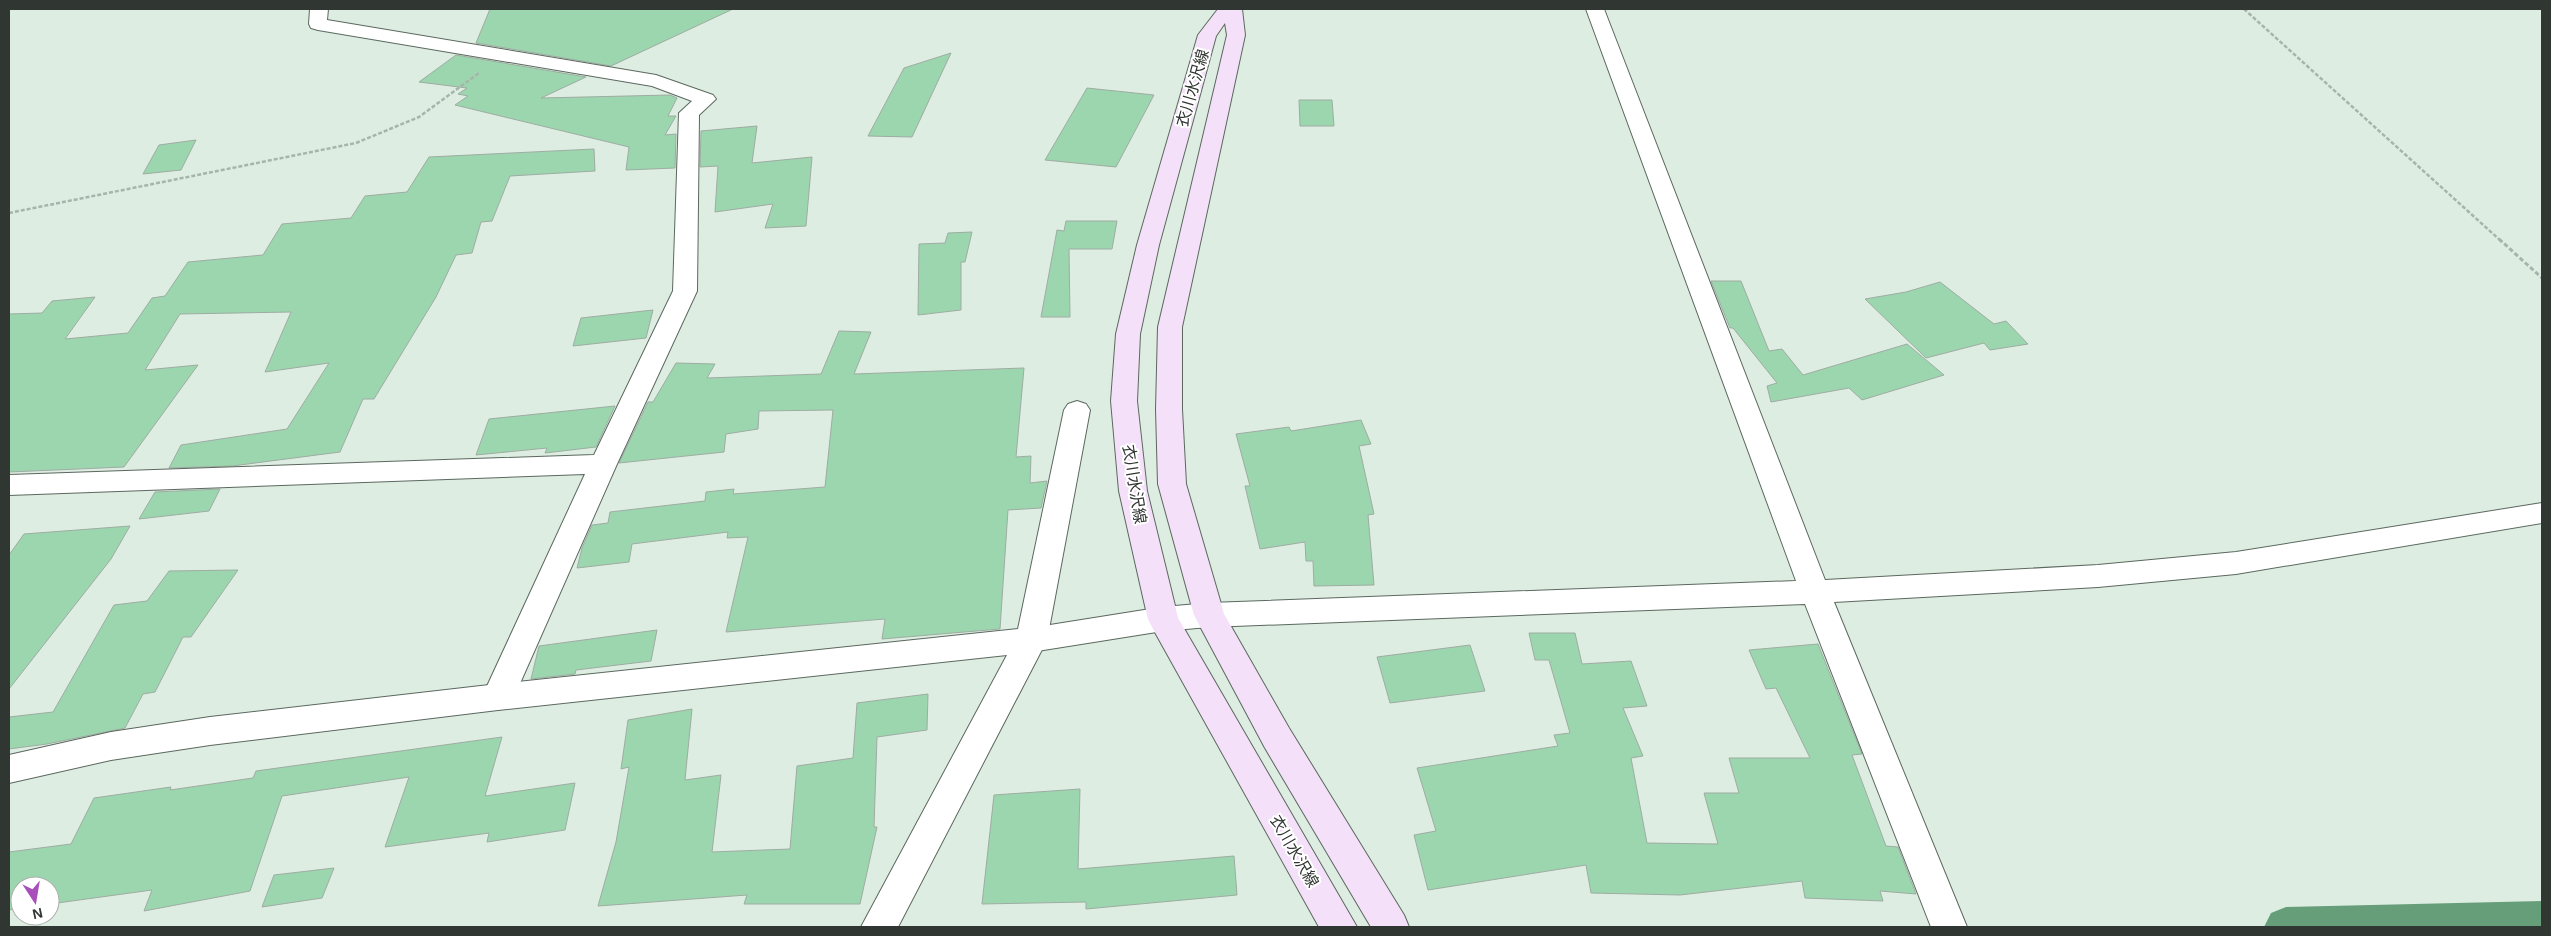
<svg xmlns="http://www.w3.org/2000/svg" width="2551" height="936" font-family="Helvetica,'Noto Sans JP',sans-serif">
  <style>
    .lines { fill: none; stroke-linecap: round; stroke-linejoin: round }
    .canal { fill: #669e79; fill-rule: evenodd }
    .building { fill: #9cd6af; stroke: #9eaca2 }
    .minor-casing { stroke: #5b685f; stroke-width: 2 }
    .tertiary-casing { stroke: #5b685f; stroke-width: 2 }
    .secondary-casing { stroke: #5b685f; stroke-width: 2 }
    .path-far1 { stroke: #a7b4ab; stroke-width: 2.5; stroke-dasharray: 4 2; stroke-linecap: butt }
    .path { stroke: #a7b4ab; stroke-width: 3; stroke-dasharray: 4.5 2.5; stroke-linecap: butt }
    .minor { fill: #fff; fill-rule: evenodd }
    .tertiary { fill: #fff; fill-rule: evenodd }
    .secondary { fill: #f4e0f8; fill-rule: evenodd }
    .labels { text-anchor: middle; stroke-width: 4; stroke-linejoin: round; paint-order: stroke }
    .street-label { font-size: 16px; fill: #303632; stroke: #fff }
  </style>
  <rect width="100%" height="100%" fill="#deede2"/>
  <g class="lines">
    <path class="canal" d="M2542,901V927H2264L2271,913L2286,907Z"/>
  </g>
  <path class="building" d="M490,9H733L611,66L476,43Z
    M951,53L912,137L868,136L904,68Z
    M456,55L586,77L541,98L670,95L677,98L668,116H676L665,135L676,134L675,168L626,170L629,147L455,105L468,96L458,94L467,88L419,82Z
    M1087,88L1154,95L1116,167L1045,160Z
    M1299,100H1332L1334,126H1300Z
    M757,126L752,163L812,157L806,226L765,228L773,204L715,212L718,166L700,167L701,131Z
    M196,140L181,170L143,174L159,145Z
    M594,149L595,171L510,176L492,221L481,222L472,253L456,255L436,297L374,399H363L340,452L232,466L169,468L181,445L287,429L329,363L265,372L291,312L180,314L145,370L198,365L124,467L9,472V314L42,313L52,301L95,297L65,339L128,333L152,298L165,296L188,262L263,255L282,224L351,218L365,196L407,192L429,157Z
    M1066,221H1117L1112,249H1069L1070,317H1041L1057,230L1064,231Z
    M972,232L965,262H961V310L918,315L919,244L945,243L948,233Z
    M1711,281H1741L1769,351L1782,349L1803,375L1907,344L1944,375L1862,400L1849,388L1771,402L1767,386L1777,383L1733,328H1730Z
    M1940,282L1994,324L2006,321L2028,344L1990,350L1984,343L1926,358L1865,299L1906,292Z
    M653,310L646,338L573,346L581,318Z
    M839,331L871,332L854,374L1024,368L1016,457L1031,456L1030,483L1047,481L1041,508L1008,510L1000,629L882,639L885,619L726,632L748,537L727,538L728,532L632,544L629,562L577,568L582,548L592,525L608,523L610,512L705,501L706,492L734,489L733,494L825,487L833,410L759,411L758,429L726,434L724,452L619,463L648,402H653L676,363L715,364L707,378L821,374Z
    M615,406L596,447L545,453L547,448L476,455L489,419Z
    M1361,420L1371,444L1359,446L1374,514L1368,515L1374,585L1314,586L1313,561H1306L1305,542L1260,549L1245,486H1250L1236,434L1289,427L1291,431Z
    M220,489L209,511L139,519L155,492Z
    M130,526L111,559L9,689V555L24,534Z
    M238,570L191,637H183L155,692L143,694L125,728L47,744L9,749V717L53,712L114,605L147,601L169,571Z
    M657,630L651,661L576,670L575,674L531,679L539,646Z
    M1529,633H1575L1582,664L1631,661L1647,706L1623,708L1643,756L1631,758L1647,843L1718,844L1704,793H1739L1729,758H1810L1776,688L1766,689L1749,650L1818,644L1862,754L1852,755L1886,846L1898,847L1916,894L1880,891L1883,901L1805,898L1802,881L1680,895L1591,893L1586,865L1428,890L1414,835L1436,831L1417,768L1558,746L1554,735L1570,733L1549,660H1535Z
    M1470,645L1485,691L1390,703L1377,657Z
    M928,694L927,730L877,737L874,827H877L860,904H744L747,895L598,906L616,842L629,767L621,769L628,720L692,709L685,780L721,775L712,852L790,849L797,766L853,758L857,703Z
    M502,737L485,796L575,783L565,830L487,842L489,833L385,847L409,777L282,796L250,891L144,911L152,890L50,904V886H20V908L9,910V852L71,844L94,798L171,787L170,790L253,778L256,771Z
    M1080,789L1078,869L1234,856L1237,895L1086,909V902L982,904L994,795Z
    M334,868L322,898L262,907L274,875Z"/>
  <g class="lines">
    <g class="minor-casing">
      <path id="minor" d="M310,9H328L327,20L656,75L713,95L716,99L699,115L697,291L617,464L514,697L509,706L498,710L487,706L482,697L585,474L9,495V475L594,455L673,291L679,113L692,101L652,86L318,30L311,28L309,24Z
        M1586,9H1604L1825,580L2098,565L2236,552L2542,503V523L2236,574L2098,587L1834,602L1967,927H1931L1805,604L1209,627L1163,631L1031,652L1020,649L1015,640L1020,631L1031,628L1163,607L1209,603L1796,581Z"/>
    </g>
    <g class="tertiary-casing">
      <path id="tertiary" d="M1077,401L1086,404L1090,410L1047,640L898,927H861L1007,655L498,710L210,745L111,760L9,783V755L111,732L210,717L498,684L1018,629L1064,410L1068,404Z"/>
    </g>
    <g class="secondary-casing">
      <path id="secondary" d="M1218,9H1242L1245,35L1182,327V409L1186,484L1224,614L1289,728L1404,915L1409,927H1371L1265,748L1194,615L1158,484L1156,409L1158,327L1227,35L1225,23L1216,36L1159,245L1140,334L1137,401L1147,491L1178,618L1357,927H1319L1152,627L1148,619L1119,491L1111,401L1116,334L1137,245L1198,35Z"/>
    </g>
    <path class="path-far1" d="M2244,9L2501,241
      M9,213L356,143L419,117L479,73"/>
    <path class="path" d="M2499,239L2542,278"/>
    <use href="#minor" class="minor"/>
    <use href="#tertiary" class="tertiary"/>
    <use href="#secondary" class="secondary"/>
  </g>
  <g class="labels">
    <g class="street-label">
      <text transform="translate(1192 88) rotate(-74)" y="6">衣川水沢線</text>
      <text transform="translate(1135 484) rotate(81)" y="6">衣川水沢線</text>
      <text transform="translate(1295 851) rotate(60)" y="6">衣川水沢線</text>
    </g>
  </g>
  <rect width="2551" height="936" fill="none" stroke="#303632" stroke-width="20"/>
  <g transform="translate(35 901) rotate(168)"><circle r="24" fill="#ffffff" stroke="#acafad"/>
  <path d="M0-4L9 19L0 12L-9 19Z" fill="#a84fbb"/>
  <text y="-8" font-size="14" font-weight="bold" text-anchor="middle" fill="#303632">N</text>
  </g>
</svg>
